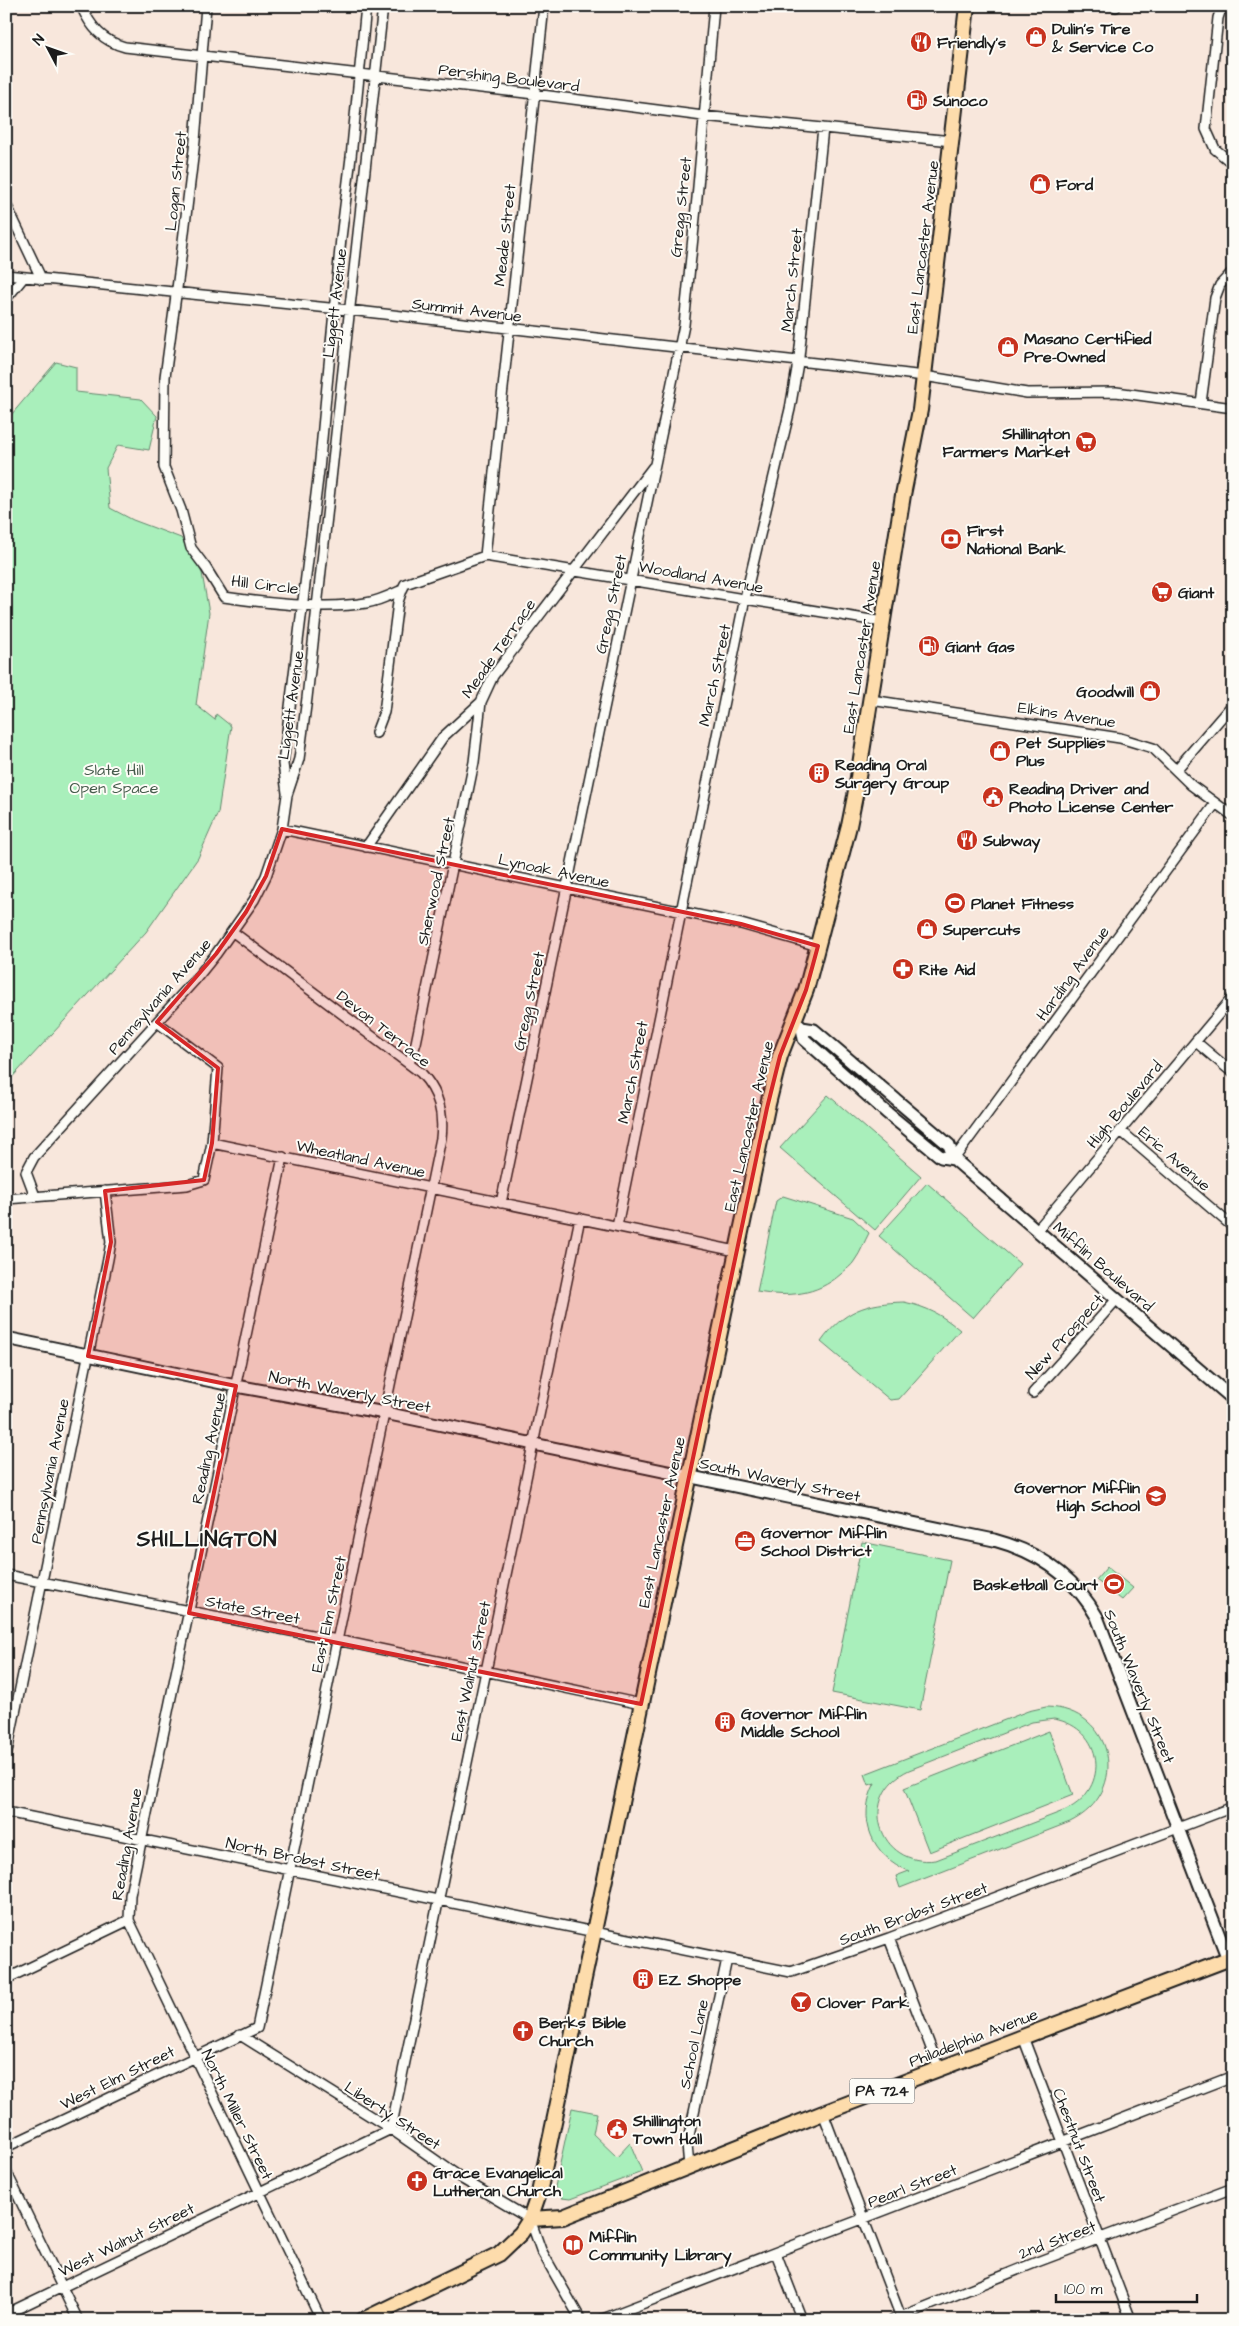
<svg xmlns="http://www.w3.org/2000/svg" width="1239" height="2326" font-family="'Architects Daughter',sans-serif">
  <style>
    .green { fill: #a9efbb; stroke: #62866c; fill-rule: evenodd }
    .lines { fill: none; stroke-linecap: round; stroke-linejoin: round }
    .minor-casing { stroke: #1c1c1c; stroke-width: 12 }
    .tertiary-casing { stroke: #1c1c1c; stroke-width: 15 }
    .primary-casing { stroke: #1c1c1c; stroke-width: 18 }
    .minor { stroke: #fdfcf7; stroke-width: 9 }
    .tertiary { stroke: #fdfcf7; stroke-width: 11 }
    .primary { stroke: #fddcac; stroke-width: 14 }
    .marked { fill: #d62828; fill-opacity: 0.2; stroke: #d62828; stroke-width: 4; stroke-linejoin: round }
    .labels { text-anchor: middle; stroke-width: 4; stroke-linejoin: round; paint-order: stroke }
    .shield { fill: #fdfcf7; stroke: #605f5e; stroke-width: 1 }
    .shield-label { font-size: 15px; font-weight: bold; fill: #1c1c1c }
    .poi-label { font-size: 16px; font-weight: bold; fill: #1c1c1c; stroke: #fdfcf7; text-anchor: start }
    .street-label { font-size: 16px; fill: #1c1c1c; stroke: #fdfcf7 }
    .park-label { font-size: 16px; fill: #465b4c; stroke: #fdfcf7 }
    .district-label { font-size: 21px; font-weight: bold; letter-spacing: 1px; fill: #1c1c1c; stroke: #fdfcf7 }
  </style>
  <rect width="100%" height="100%" fill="#f8e7dc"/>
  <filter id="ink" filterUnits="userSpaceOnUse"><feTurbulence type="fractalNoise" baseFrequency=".02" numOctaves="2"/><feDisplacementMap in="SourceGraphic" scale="10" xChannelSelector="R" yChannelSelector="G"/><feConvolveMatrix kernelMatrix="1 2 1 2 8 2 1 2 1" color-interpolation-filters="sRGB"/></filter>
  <g filter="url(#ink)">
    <path class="green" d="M56,362L76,367V392L141,399L157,416L149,450L118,445L106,468L110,508L133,520L181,538L202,573L209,613L196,705L215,720L216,714L231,726L218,813L198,858L146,932L6,1084V421Z
      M828,1095L921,1176L875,1230L780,1148Z
      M927,1183L1020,1264L973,1318L879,1236Z
      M783,1196L853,1218L869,1233C864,1242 861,1252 855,1260C852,1266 845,1270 841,1274C816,1296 788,1297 757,1292L776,1201Z
      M904,1302C927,1307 942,1315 960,1330L899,1399L890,1400L821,1342C844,1310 866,1303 904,1302Z
      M862,1542L950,1560L920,1710L832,1693Z
      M1107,1567L1133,1588L1122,1600L1096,1580Z
      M1046,1707C1114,1708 1132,1792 1070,1822L900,1888L896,1876L909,1871C872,1856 856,1819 875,1783L869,1785L865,1774L1028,1711ZM1054,1719C1104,1728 1111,1788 1066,1810L936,1860C878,1868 856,1795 909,1770L1032,1722Z
      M1049,1731L1073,1795L929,1852L904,1788Z
      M572,2108L597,2113L593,2134L617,2157L630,2143L642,2172L570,2199L562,2198L555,2187Z"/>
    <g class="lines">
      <g class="minor-casing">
        <path id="minor" d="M81,6C91,27 102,41 125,47L534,94L703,116L952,141
          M206,6L195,141L180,266L165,377L164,467L181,510L191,548L206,568L224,597C265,603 325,610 366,603C379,601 391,595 402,590L405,584L485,556L883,622
          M1222,6L1218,18L1206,129L1215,149L1233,164
          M1116,7V6
          M6,204L42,280
          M6,275L349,310L851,367L924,376L1027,393L1116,392L1233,408
          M6,299L24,277
          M1201,403L1215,298L1220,285L1233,271
          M485,556L544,6
          M871,700L1120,738L1153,748L1191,785L1233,816
          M376,733L384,712L398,602L402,590
          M1176,770L1233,704
          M287,793L283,764L319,470L341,238L351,157L366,6
          M282,829L741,924L818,946
          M366,847L443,737L481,702L493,676L653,467
          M1196,1042L1233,1073
          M409,1063L416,1043L474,762L481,702
          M1121,1131L1233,1227
          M212,1143L736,1251
          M283,1157L130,1895L129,1920L321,2320
          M954,1159L1215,804
          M35,1196L26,1172L34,1157L195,980L216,954L254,900L266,876L282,829L287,795L299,759L307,698L383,6
          M6,1199L187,1185L204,1180L212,1143L218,1068L157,1022
          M501,1203L684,325L697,198L714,6
          M617,1226L745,598L790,409L799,357L823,128
          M1037,1230L1233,997
          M1033,1393L1117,1299
          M6,1575L337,1640L641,1704
          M6,1757L108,1259L111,1242L105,1191
          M6,1812L791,1972L889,1938L1233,1807
          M889,1938L939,2069
          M1228,1959L1233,1971
          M6,1979L129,1920
          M240,2035L391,2129L464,2180L530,2219L541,2250L581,2320
          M1023,2037L1131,2320
          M823,2113L902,2320
          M6,2147L257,2028L441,1138C444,1113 439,1092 421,1073L233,932
          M689,2166L687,2145L727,1959
          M6,2171L78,2320
          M776,2253L802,2320
          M6,2314L391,2129L580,1218
          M600,2320L1233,2076
          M893,2320L1037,2262L1233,2188"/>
      </g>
      <g class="tertiary-casing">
        <path id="tertiary" d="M794,1021L802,1028L814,1030L949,1145L954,1159L1233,1399
          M802,1028L804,1039L886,1112L941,1157L954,1159
          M6,1338L236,1386L385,1413L994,1540C1039,1552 1074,1576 1097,1617L1228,1959"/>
      </g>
      <g class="primary-casing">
        <path id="primary" d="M530,2219L563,2217L823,2113L1233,1957
          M363,2320L499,2254L521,2233L530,2219L539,2193L767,1108L780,1056L806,990L849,826L855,796L903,495L920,410L967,6"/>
      </g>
      <use href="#minor" class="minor"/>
      <use href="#tertiary" class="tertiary"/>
      <use href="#primary" class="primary"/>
    </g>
  </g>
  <path class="marked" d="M282,829L741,924L818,946L806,990L780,1056L767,1108L641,1704L189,1613L236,1386L88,1356L111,1242L105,1191L204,1180L212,1143L218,1068L157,1022L216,954L246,912L266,876Z"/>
  <defs>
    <g id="shop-disc" transform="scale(1.125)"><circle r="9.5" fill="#c8321e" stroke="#fdfcf7"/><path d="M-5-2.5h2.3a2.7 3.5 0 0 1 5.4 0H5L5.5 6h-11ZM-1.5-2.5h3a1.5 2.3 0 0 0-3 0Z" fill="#fff"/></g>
    <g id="restaurant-disc" transform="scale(1.125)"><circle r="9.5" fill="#c8321e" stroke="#fdfcf7"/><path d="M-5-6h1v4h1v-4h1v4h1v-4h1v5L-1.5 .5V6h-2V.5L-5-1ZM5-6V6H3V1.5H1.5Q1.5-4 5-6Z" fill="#fff"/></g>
    <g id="fuel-disc" transform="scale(1.125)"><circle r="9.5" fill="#c8321e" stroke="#fdfcf7"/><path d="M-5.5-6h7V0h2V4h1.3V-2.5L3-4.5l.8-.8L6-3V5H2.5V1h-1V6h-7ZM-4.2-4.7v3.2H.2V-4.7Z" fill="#fff"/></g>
    <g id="supermarket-disc" transform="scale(1.125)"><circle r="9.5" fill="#c8321e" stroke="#fdfcf7"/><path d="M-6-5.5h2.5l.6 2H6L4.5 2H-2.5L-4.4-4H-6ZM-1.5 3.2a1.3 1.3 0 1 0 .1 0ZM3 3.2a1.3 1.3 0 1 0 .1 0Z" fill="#fff"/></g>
    <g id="bank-disc" transform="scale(1.125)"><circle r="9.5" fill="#c8321e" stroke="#fdfcf7"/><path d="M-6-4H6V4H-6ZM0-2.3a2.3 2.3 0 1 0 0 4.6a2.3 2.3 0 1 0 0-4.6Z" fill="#fff"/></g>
    <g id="building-disc" transform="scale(1.125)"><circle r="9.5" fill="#c8321e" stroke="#fdfcf7"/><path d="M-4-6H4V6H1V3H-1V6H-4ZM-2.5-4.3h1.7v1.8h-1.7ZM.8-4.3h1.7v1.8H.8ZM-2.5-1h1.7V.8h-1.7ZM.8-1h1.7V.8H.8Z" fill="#fff"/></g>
    <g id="civic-disc" transform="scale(1.125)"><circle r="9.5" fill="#c8321e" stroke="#fdfcf7"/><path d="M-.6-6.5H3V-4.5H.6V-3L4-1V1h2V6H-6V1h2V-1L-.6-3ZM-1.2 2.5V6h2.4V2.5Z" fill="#fff"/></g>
    <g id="stadium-disc" transform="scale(1.125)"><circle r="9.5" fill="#c8321e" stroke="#fdfcf7"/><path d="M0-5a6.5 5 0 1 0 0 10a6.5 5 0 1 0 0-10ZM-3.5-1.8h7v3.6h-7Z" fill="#fff"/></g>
    <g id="pharmacy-disc" transform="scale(1.125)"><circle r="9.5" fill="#c8321e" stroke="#fdfcf7"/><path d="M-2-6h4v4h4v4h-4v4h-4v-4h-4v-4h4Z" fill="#fff"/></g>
    <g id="school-disc" transform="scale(1.125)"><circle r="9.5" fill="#c8321e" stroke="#fdfcf7"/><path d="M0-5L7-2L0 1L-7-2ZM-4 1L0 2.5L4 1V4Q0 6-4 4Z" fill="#fff"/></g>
    <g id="office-disc" transform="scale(1.125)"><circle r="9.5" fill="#c8321e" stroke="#fdfcf7"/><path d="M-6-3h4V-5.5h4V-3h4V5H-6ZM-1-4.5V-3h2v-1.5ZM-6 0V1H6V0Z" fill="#fff"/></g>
    <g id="bar-disc" transform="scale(1.125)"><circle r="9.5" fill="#c8321e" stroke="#fdfcf7"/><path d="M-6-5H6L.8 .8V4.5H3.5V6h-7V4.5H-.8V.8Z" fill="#fff"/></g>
    <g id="church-disc" transform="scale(1.125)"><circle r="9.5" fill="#c8321e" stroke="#fdfcf7"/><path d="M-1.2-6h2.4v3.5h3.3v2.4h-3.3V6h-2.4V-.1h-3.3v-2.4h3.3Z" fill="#fff"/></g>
    <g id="library-disc" transform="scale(1.125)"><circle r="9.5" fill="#c8321e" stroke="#fdfcf7"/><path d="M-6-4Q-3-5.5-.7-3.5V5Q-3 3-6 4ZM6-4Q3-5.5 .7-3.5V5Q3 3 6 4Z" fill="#fff"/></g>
  </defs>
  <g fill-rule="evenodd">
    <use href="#shop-disc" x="1036" y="37"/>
    <use href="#restaurant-disc" x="921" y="42"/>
    <use href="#fuel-disc" x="917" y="100"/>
    <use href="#shop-disc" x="1040" y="184"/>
    <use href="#shop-disc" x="1008" y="347"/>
    <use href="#supermarket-disc" x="1086" y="442"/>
    <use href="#bank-disc" x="951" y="539"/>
    <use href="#supermarket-disc" x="1162" y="592"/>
    <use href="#fuel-disc" x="929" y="646"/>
    <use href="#shop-disc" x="1150" y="691"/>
    <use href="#shop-disc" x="1000" y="751"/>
    <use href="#building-disc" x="819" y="773"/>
    <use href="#civic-disc" x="993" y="797"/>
    <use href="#restaurant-disc" x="967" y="840"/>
    <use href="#stadium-disc" x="955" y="903"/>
    <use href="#shop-disc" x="927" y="929"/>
    <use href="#pharmacy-disc" x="903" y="969"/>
    <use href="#school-disc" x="1156" y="1496"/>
    <use href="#office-disc" x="745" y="1541"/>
    <use href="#stadium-disc" x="1114" y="1584"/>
    <use href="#building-disc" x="725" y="1722"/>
    <use href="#building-disc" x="643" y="1979"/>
    <use href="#bar-disc" x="801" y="2002"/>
    <use href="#church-disc" x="523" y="2031"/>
    <use href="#civic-disc" x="617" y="2129"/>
    <use href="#church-disc" x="417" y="2181"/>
    <use href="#library-disc" x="573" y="2245"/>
  </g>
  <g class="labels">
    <rect class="shield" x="849.5" y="2078.5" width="65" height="25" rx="4"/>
    <g class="shield-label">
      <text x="882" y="2096">PA 724</text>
    </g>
    <g class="poi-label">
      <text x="1052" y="34">Dulin's Tire<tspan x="1052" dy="18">&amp; Service Co</tspan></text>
      <text x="937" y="48">Friendly's</text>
      <text x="933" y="106">Sunoco</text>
      <text x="1056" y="190">Ford</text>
      <text x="1024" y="344">Masano Certified<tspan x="1024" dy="18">Pre-Owned</tspan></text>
      <text x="1070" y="439" text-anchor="end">Shillington<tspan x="1070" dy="18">Farmers Market</tspan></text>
      <text x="967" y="536">First<tspan x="967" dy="18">National Bank</tspan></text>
      <text x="1178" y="598">Giant</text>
      <text x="945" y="652">Giant Gas</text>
      <text x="1134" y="697" text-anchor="end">Goodwill</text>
      <text x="1016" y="748">Pet Supplies<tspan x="1016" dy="18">Plus</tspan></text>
      <text x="835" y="770">Reading Oral<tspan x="835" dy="18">Surgery Group</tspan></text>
      <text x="1009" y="794">Reading Driver and<tspan x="1009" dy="18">Photo License Center</tspan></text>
      <text x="983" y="846">Subway</text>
      <text x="971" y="909">Planet Fitness</text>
      <text x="943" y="935">Supercuts</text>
      <text x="919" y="975">Rite Aid</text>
      <text x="1140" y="1493" text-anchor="end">Governor Mifflin<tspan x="1140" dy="18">High School</tspan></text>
      <text x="761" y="1538">Governor Mifflin<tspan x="761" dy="18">School District</tspan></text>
      <text x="1098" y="1590" text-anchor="end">Basketball Court</text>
      <text x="741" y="1719">Governor Mifflin<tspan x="741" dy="18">Middle School</tspan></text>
      <text x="659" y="1985">EZ Shoppe</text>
      <text x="817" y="2008">Clover Park</text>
      <text x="539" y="2028">Berks Bible<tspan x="539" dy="18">Church</tspan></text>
      <text x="633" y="2126">Shillington<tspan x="633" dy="18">Town Hall</tspan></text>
      <text x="433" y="2178">Grace Evangelical<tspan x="433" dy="18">Lutheran Church</tspan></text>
      <text x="589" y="2242">Mifflin<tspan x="589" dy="18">Community Library</tspan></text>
    </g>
    <g class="street-label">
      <text transform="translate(509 77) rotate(7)" y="6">Pershing Boulevard</text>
      <text transform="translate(175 181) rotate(-84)" y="6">Logan Street</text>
      <text transform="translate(680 207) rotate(-84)" y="6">Gregg Street</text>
      <text transform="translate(504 235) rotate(-84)" y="6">Meade Street</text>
      <text transform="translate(922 247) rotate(-83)" y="6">East Lancaster Avenue</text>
      <text transform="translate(791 280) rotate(-84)" y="6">March Street</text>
      <text transform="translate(334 303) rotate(-83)" y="6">Liggett Avenue</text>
      <text transform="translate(467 309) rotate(7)" y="6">Summit Avenue</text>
      <text transform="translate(701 576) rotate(10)" y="6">Woodland Avenue</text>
      <text transform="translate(265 584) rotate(7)" y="6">Hill Circle</text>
      <text transform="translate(610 604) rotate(-78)" y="6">Gregg Street</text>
      <text transform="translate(861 647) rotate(-81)" y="6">East Lancaster Avenue</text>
      <text transform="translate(498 648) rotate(-55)" y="6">Meade Terrace</text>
      <text transform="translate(714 675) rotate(-78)" y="6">March Street</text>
      <text transform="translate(290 705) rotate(-82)" y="6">Liggett Avenue</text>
      <text transform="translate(1067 714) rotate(9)" y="6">Elkins Avenue</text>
      <text transform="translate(554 870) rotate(12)" y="6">Lynoak Avenue</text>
      <text transform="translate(435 881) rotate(-78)" y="6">Sherwood Street</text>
      <text transform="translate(1072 973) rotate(-54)" y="6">Harding Avenue</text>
      <text transform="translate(159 996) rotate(-49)" y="6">Pennsylvania Avenue</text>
      <text transform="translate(528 1001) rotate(-78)" y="6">Gregg Street</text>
      <text transform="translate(384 1028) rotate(38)" y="6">Devon Terrace</text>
      <text transform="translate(632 1072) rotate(-79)" y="6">March Street</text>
      <text transform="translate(1124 1104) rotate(-50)" y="6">High Boulevard</text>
      <text transform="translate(748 1126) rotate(-77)" y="6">East Lancaster Avenue</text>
      <text transform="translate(361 1158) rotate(12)" y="6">Wheatland Avenue</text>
      <text transform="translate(1175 1158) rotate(41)" y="6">Eric Avenue</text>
      <text transform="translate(1104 1266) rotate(41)" y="6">Mifflin Boulevard</text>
      <text transform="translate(1064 1336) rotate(-48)" y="6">New Prospect</text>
      <text transform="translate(350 1391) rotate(11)" y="6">North Waverly Street</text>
      <text transform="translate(208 1448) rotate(-78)" y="6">Reading Avenue</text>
      <text transform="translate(49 1471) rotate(-79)" y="6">Pennsylvania Avenue</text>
      <text transform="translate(780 1479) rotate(12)" y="6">South Waverly Street</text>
      <text transform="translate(661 1522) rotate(-78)" y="6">East Lancaster Avenue</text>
      <text transform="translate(253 1609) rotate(11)" y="6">State Street</text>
      <text transform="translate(328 1614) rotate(-78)" y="6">East Elm Street</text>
      <text transform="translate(470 1671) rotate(-78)" y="6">East Walnut Street</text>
      <text transform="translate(1140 1686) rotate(68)" y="6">South Waverly Street</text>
      <text transform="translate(126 1844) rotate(-80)" y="6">Reading Avenue</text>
      <text transform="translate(303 1858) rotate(12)" y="6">North Brobst Street</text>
      <text transform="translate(913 1913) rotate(-20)" y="6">South Brobst Street</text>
      <text transform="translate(973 2037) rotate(-21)" y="6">Philadelphia Avenue</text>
      <text transform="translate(693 2044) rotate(-78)" y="6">School Lane</text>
      <text transform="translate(117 2077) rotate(-26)" y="6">West Elm Street</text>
      <text transform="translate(238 2114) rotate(64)" y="6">North Miller Street</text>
      <text transform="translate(393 2115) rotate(33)" y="6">Liberty Street</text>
      <text transform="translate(1080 2145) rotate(69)" y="6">Chestnut Street</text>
      <text transform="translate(912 2185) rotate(-21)" y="6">Pearl Street</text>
      <text transform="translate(126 2239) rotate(-26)" y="6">West Walnut Street</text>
      <text transform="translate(1057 2239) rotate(-21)" y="6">2nd Street</text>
    </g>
    <g class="park-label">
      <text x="114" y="775">Slate Hill<tspan x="114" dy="18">Open Space</tspan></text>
    </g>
    <g class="district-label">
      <text x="207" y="1546">SHILLINGTON</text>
    </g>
  </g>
  <rect width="1239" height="2326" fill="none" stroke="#fdfcf7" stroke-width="25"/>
  <rect x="12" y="12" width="1214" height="2301" fill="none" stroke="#1c1c1c" stroke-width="2" filter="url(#ink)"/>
  <g transform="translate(48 48) rotate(311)" stroke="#fdfcf7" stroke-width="4" paint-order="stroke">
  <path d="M0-4L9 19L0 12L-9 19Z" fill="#1c1c1c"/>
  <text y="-8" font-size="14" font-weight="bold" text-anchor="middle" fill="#1c1c1c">N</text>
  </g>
  <path d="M1056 2294v8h141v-8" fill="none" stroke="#1c1c1c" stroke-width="2.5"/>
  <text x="1064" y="2294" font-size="15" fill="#1c1c1c" stroke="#fdfcf7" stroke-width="4" paint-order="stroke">100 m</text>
</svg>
